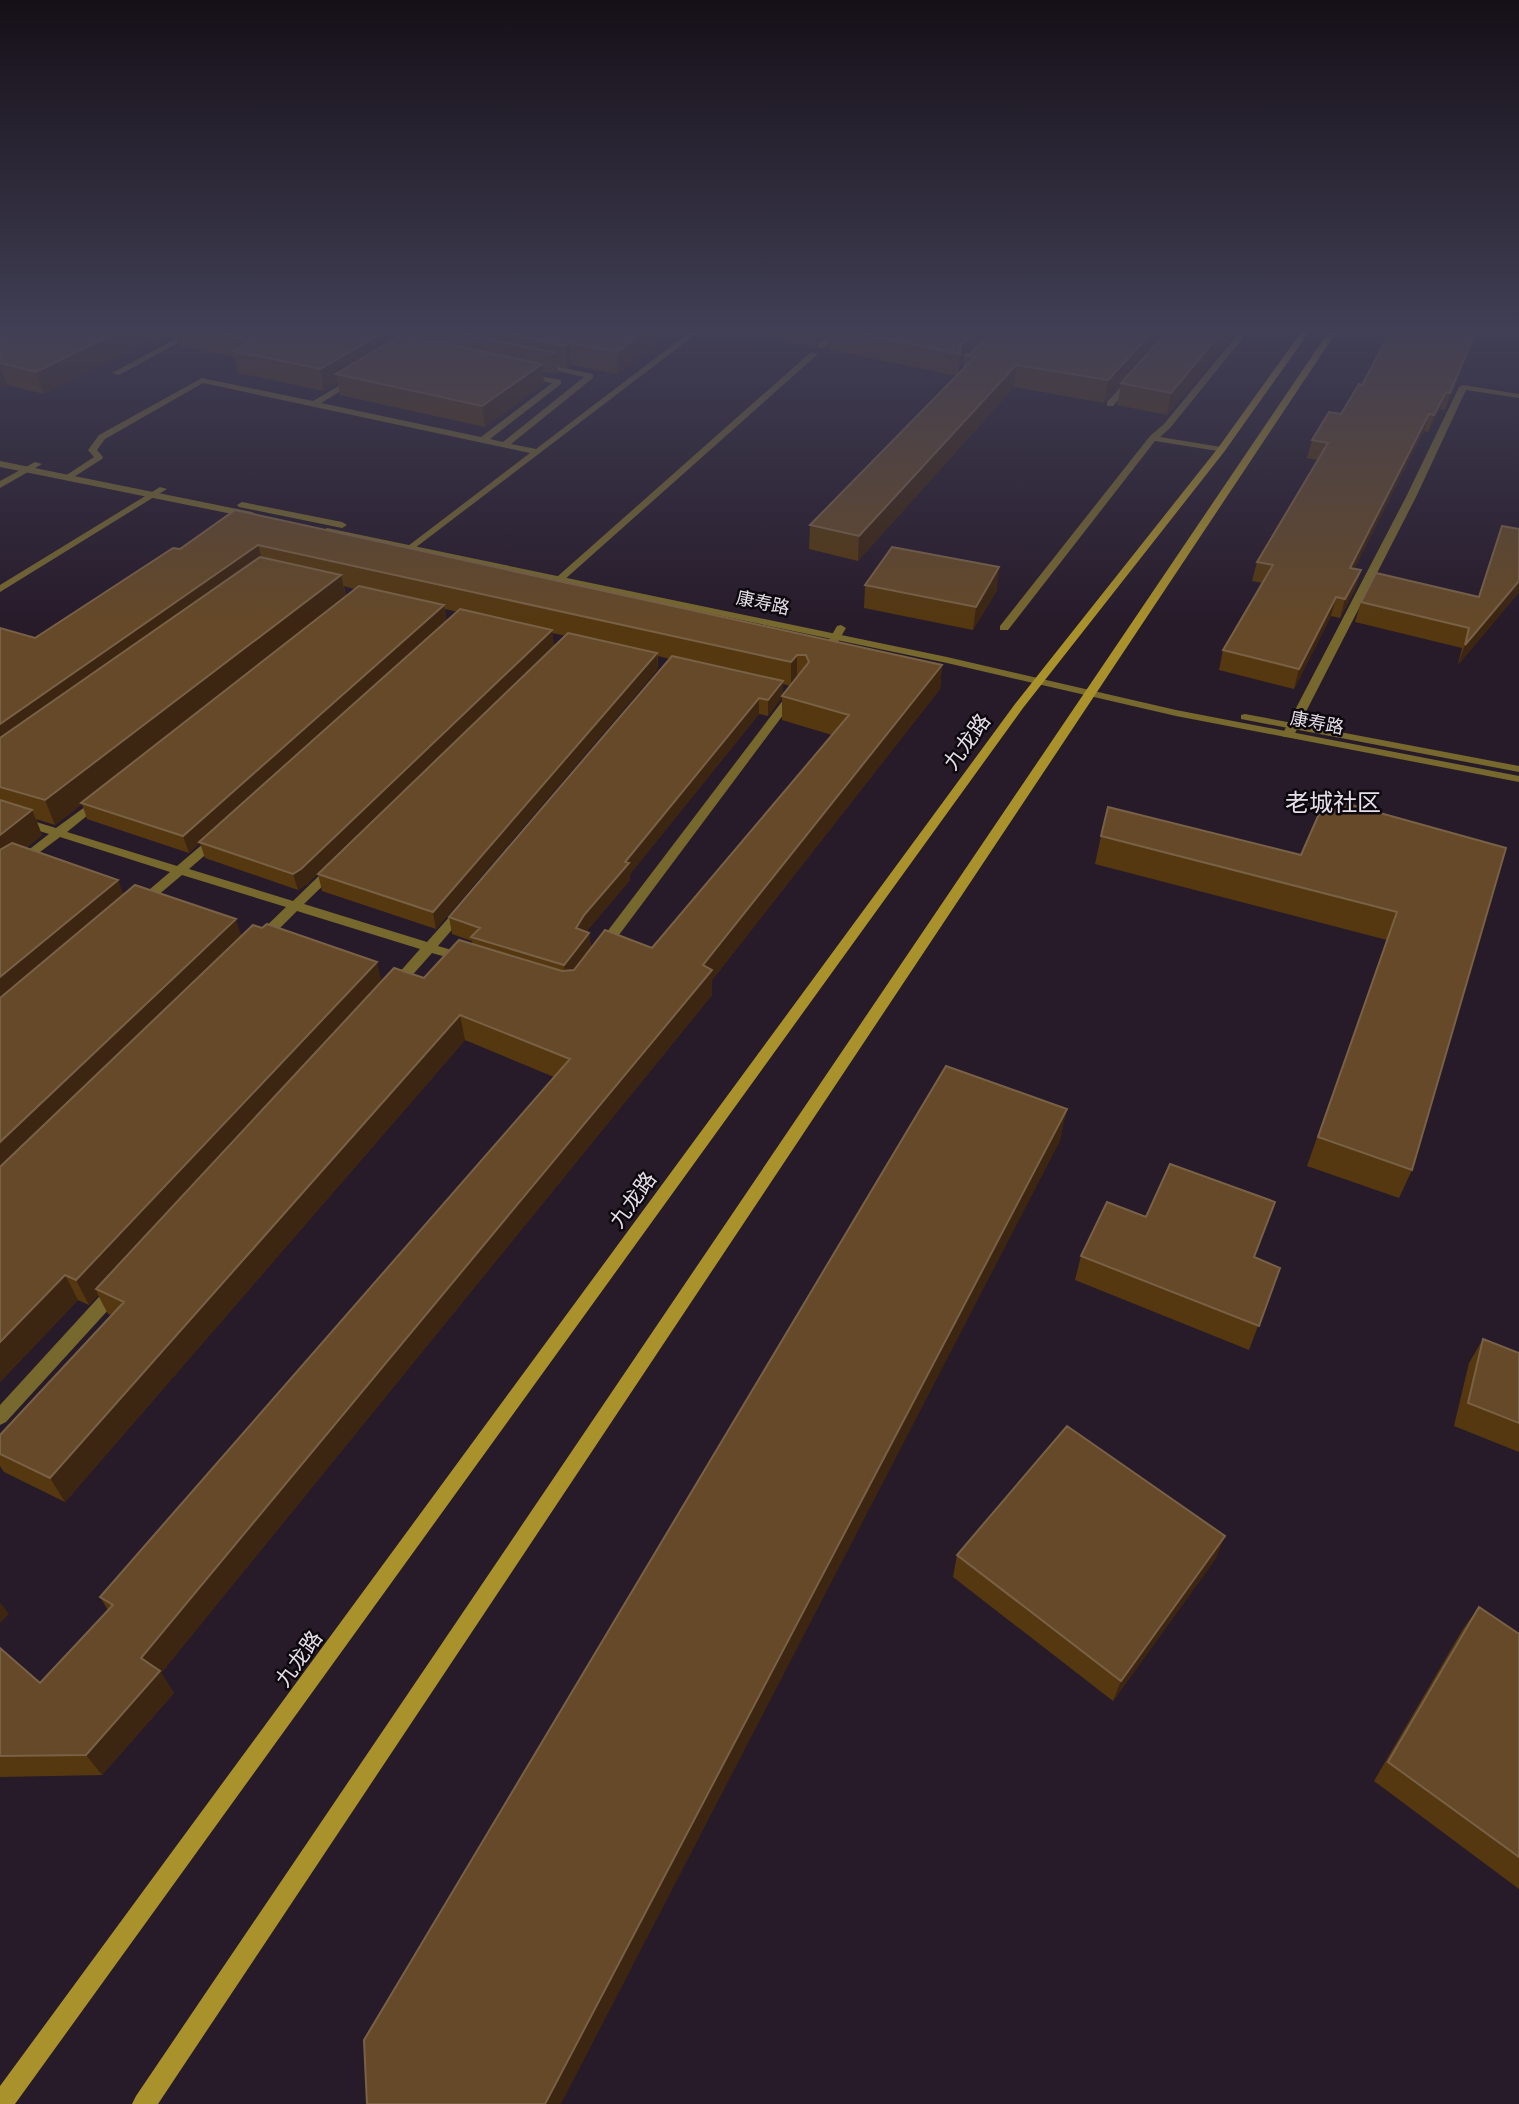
<svg xmlns="http://www.w3.org/2000/svg" width="1519" height="2104" font-family="Commissioner,'Noto Sans SC',sans-serif">
  <style>
    .lines { fill: none; stroke-linecap: round; stroke-linejoin: round }
    .service { fill: #77682e; fill-rule: evenodd }
    .minor { fill: #77682e; fill-rule: evenodd }
    .tertiary { fill: #77682e; fill-rule: evenodd }
    .secondary { fill: #a9912b; fill-rule: evenodd }
    .wall { fill: #553810; fill-rule: evenodd }
    .shaded-wall { fill: #3c2511 }
    .building { fill: #654928; stroke: #796146; stroke-width: 2 }
    .labels { text-anchor: middle; stroke-width: 5; stroke-linejoin: round; paint-order: stroke }
    .far-street-label { font-size: 18px; fill: #e6dee9; stroke: #0d080e }
    .street-label { font-size: 21px; fill: #e6dee9; stroke: #0d080e }
    .quarter-label { font-size: 24px; fill: #e6dee9; stroke: #0d080e }
  </style>
  <rect width="100%" height="100%" fill="#271b2a"/>
  <g class="lines">
    <path class="service" d="M695,328H704L411,551L408,550V546L530,453L203,383L105,439L97,450L103,457L102,459L69,480L62,478L94,457L88,450L99,435L202,378L313,401L354,377L358,379L357,381L321,403L481,437L552,383L522,377V373L561,380V384L490,439L503,442L584,377L535,366V362L593,374V378L511,444L536,449Z
      M838,328H847L824,348H818V344Z
      M1243,328H1251L1170,428L1160,437L1221,447L1224,448V452L1155,441L1008,630H1000V626L1150,436L1164,424Z
      M1496,328H1519V332Z
      M1128,379L1135,381L1113,406H1107V402Z
      M160,487L167,489L0,592V585Z"/>
    <path class="minor" d="M196,328H206L119,375L112,373Z
      M811,352L818,354L564,580H558V576Z
      M1463,385L1519,394V398L1466,390L1416,497L1294,735L1292,737H1284L1282,735L1406,497L1459,387Z
      M35,462L42,464L0,488V481Z
      M841,625L846,628L832,652L828,653L824,652L823,650L837,626Z
      M794,690L799,693L798,695L607,951H597L595,948L597,945L790,691Z
      M100,796L104,798V802L67,832L177,866L211,837H219L221,840L219,843L189,869L293,901L329,866H337L339,869L337,872L304,904L427,942L459,906H467L469,909L467,912L438,946L469,955L471,958L464,962L432,953L400,989H390L388,986L390,983L420,949L297,911L267,941H257L256,938L257,935L286,907L182,875L144,907H136L134,904L136,901L170,872L60,837L0,882V872L49,834L0,819V811L56,828Z
      M114,1285L120,1287L122,1292L120,1297L6,1422L0,1425V1405L108,1287Z"/>
    <path class="tertiary" d="M0,461L252,512L257,515L252,518L0,467Z
      M242,502L342,522L347,525L342,528L239,507L237,505Z
      M327,528L947,657L1176,710L1519,776V782L1176,716L947,663L324,533L322,531Z
      M1245,714L1519,766V772L1241,719V715Z"/>
    <path class="secondary" d="M1304,328H1312L1224,452L1023,708L15,2104H0V2086L1015,704L1218,448Z
      M1331,328H1339L158,2104H132L136,2096Z"/>
  </g>
  <path class="wall" d="M0,328H677L618,374L571,365L567,368L557,366L558,374L543,372L544,384L485,427L340,395L338,383L324,391L238,373L234,357L179,346L176,336L164,342L150,340L44,394L7,385L1,388Z
    M724,328H1238L1167,415L1117,405L1121,385L1104,403L1014,387L858,561L809,549L810,525L956,376L827,349V333L816,342L815,347ZM963,363V369L958,373L959,367Z
    M1392,328H1479L1445,410L1440,409L1428,432L1424,431L1354,569L1361,570L1355,589L1340,618L1331,616L1294,689L1219,670L1223,650L1263,583L1252,581L1257,562L1318,460L1307,458L1312,440L1341,414L1362,385Z
    M235,510L942,665L940,689L712,980V995L161,1673L174,1693L102,1775L0,1777V1648L40,1683L108,1610L100,1597L554,1077L465,1040L65,1502L4,1472L0,1466V1435L111,1315L108,1314L98,1295L89,1305L78,1300L0,1382V628L35,638L180,549ZM344,586L354,589H355L346,597ZM445,609L458,612L323,732L446,620ZM552,633L566,636L318,874L322,891L436,929L658,669V656L670,659L449,917L452,934L472,941V944L424,978L381,982L377,962L242,937L124,895L26,848L42,835L36,819L55,825L82,804L87,819L189,853L200,843L205,858L298,890L306,885L554,645ZM783,684L790,686L782,696ZM782,697V720L832,735L652,948H591L589,933L586,932L630,880V874L759,714L768,716Z
    M1502,526L1519,529V592L1458,665L1462,648L1355,622L1361,602L1478,597Z
    M865,585L997,590L973,630L864,608Z
    M1101,836L1301,855L1506,848L1412,1170L1399,1198L1307,1166L1387,940L1095,864Z
    M1081,1256L1254,1257L1280,1268L1249,1350L1075,1280Z
    M1483,1339L1519,1353V1452L1454,1426L1469,1363Z
    M957,1555L1216,1558L1113,1701L953,1577Z
    M1479,1607L1519,1634V1889L1374,1781L1463,1629Z"/>
  <path class="shaded-wall" d="M125,328H147L150,340L44,394L36,372Z
    M160,328H174L176,336L164,342Z
    M391,328H401L404,344L336,374L338,383L324,391L320,369Z
    M427,328H447V331Z
    M648,328H677L618,374L617,352Z
    M816,328H827V333L816,342L815,347Z
    M980,328H1000L971,356L964,355L963,363L959,367L960,346Z
    M1156,328H1171L1104,403L1108,380Z
    M1225,328H1238L1167,415L1171,393Z
    M1477,328H1479L1445,410L1450,393Z
    M569,343L571,365L567,368L565,346Z
    M542,364L544,384L485,427L482,406Z
    M0,365L7,385L1,388L0,386Z
    M1016,365L1014,387L858,561L859,536Z
    M1446,392L1440,409L1428,432L1434,415Z
    M1429,414L1424,431L1345,587L1350,568Z
    M258,545L264,568L0,756V724Z
    M999,567L997,590L973,630L976,607Z
    M1361,570L1355,589L1340,618L1345,599Z
    M341,575L346,598L55,825L45,800Z
    M1519,581V592L1458,665L1465,645Z
    M1336,597L1331,616L1294,689L1299,669Z
    M444,605L446,620L189,853L183,836Z
    M552,630L554,645L306,885L298,890L293,874Z
    M657,653L658,669L436,929L433,912Z
    M797,655V679L791,686V662Z
    M942,665L940,689L712,980V995L161,1673L174,1693L102,1775L86,1755L141,1658L703,965Z
    M783,681L782,697L768,716V700Z
    M759,698V714L630,874V880L586,932L576,928L625,862Z
    M32,810L42,835L0,869V835Z
    M118,880L128,905L0,1013V977Z
    M236,919L244,945L0,1180V1142Z
    M589,933L591,949L566,982L564,965Z
    M377,962L383,988L96,1289L98,1295L89,1305L76,1280Z
    M460,1015L465,1040L65,1502L50,1478Z
    M1067,1109L1060,1141L561,2104H545Z
    M65,1275L78,1300L0,1382V1342Z
    M1225,1536L1216,1558L1113,1701L1121,1681Z
    M0,1602L9,1614L0,1623Z"/>
  <path class="building" d="M0,328H125L36,372L0,363Z
    M193,328H391L320,369L233,351L252,340Z
    M427,328H432L556,353Z
    M479,328H648L617,352L569,343L565,346Z
    M830,328H980L960,346V354Z
    M997,328H1156L1108,380L1016,365L859,536L810,525L975,357L964,355L970,354Z
    M1171,328H1225L1171,393L1121,383Z
    M1392,328H1477L1450,393L1446,392L1434,415L1429,414L1350,568L1361,570L1345,599L1336,597L1299,669L1223,650L1273,565L1257,562L1328,443L1312,440L1329,412L1341,414L1359,384L1362,385Z
    M401,335L542,364L482,406L336,374Z
    M235,510L942,665L703,965L712,970L141,1658L160,1671L86,1755L0,1756V1648L40,1683L113,1605L100,1597L570,1059L460,1015L50,1478L0,1454V1435L124,1302L96,1289L394,968L424,978L459,940L562,971L574,970L605,930L652,948L849,715L782,696L809,662L806,655H797L791,662L258,545L0,724V628L35,638L173,548L180,549Z
    M1502,526L1519,529V581L1465,645L1469,628L1361,602L1376,573L1479,597Z
    M892,547L999,567L976,607L865,585Z
    M260,557L341,575L45,800L0,787V738Z
    M359,586L444,605L183,836L81,803Z
    M460,609L552,630L301,869L293,874L199,842Z
    M568,633L657,653L433,912L318,874Z
    M672,656L783,681L768,700L759,698L625,862L629,863L584,915L576,928L589,933L564,965L471,937L480,928L449,917Z
    M1326,798L1506,848L1412,1170L1318,1137L1397,912L1101,836L1108,807L1301,855Z
    M0,800L32,810L0,835Z
    M12,843L118,880L0,977V850Z
    M135,885L236,919L0,1142V998Z
    M267,924L377,962L76,1280L65,1275L0,1342V1167L253,925L262,928Z
    M946,1066L1067,1109L545,2104H367L364,2040Z
    M1170,1164L1275,1202L1254,1257L1280,1268L1259,1326L1081,1256L1107,1202L1146,1217Z
    M1483,1339L1519,1353V1423L1468,1403Z
    M1067,1426L1225,1536L1121,1681L957,1555Z
    M1479,1607L1519,1634V1857L1388,1762Z"/>
  <linearGradient id="sky" x2="0" y2="1"><stop stop-color="#150f17"/><stop offset="0.53" stop-color="#413f55"/><stop offset="1" stop-color="#413f55" stop-opacity="0"/></linearGradient>
  <rect width="1519" height="623" fill="url(#sky)"/>
  <g class="labels">
    <g class="far-street-label">
      <text transform="translate(763 603) rotate(12)" y="6">康寿路</text>
      <text transform="translate(1317 723) rotate(11)" y="6">康寿路</text>
    </g>
    <g class="street-label">
      <text transform="translate(967 742) rotate(-54)" y="7">九龙路</text>
      <text transform="translate(633 1200) rotate(-54)" y="7">九龙路</text>
      <text transform="translate(299 1659) rotate(-54)" y="7">九龙路</text>
    </g>
    <g class="quarter-label">
      <text x="1333" y="811">老城社区</text>
    </g>
  </g>
</svg>
